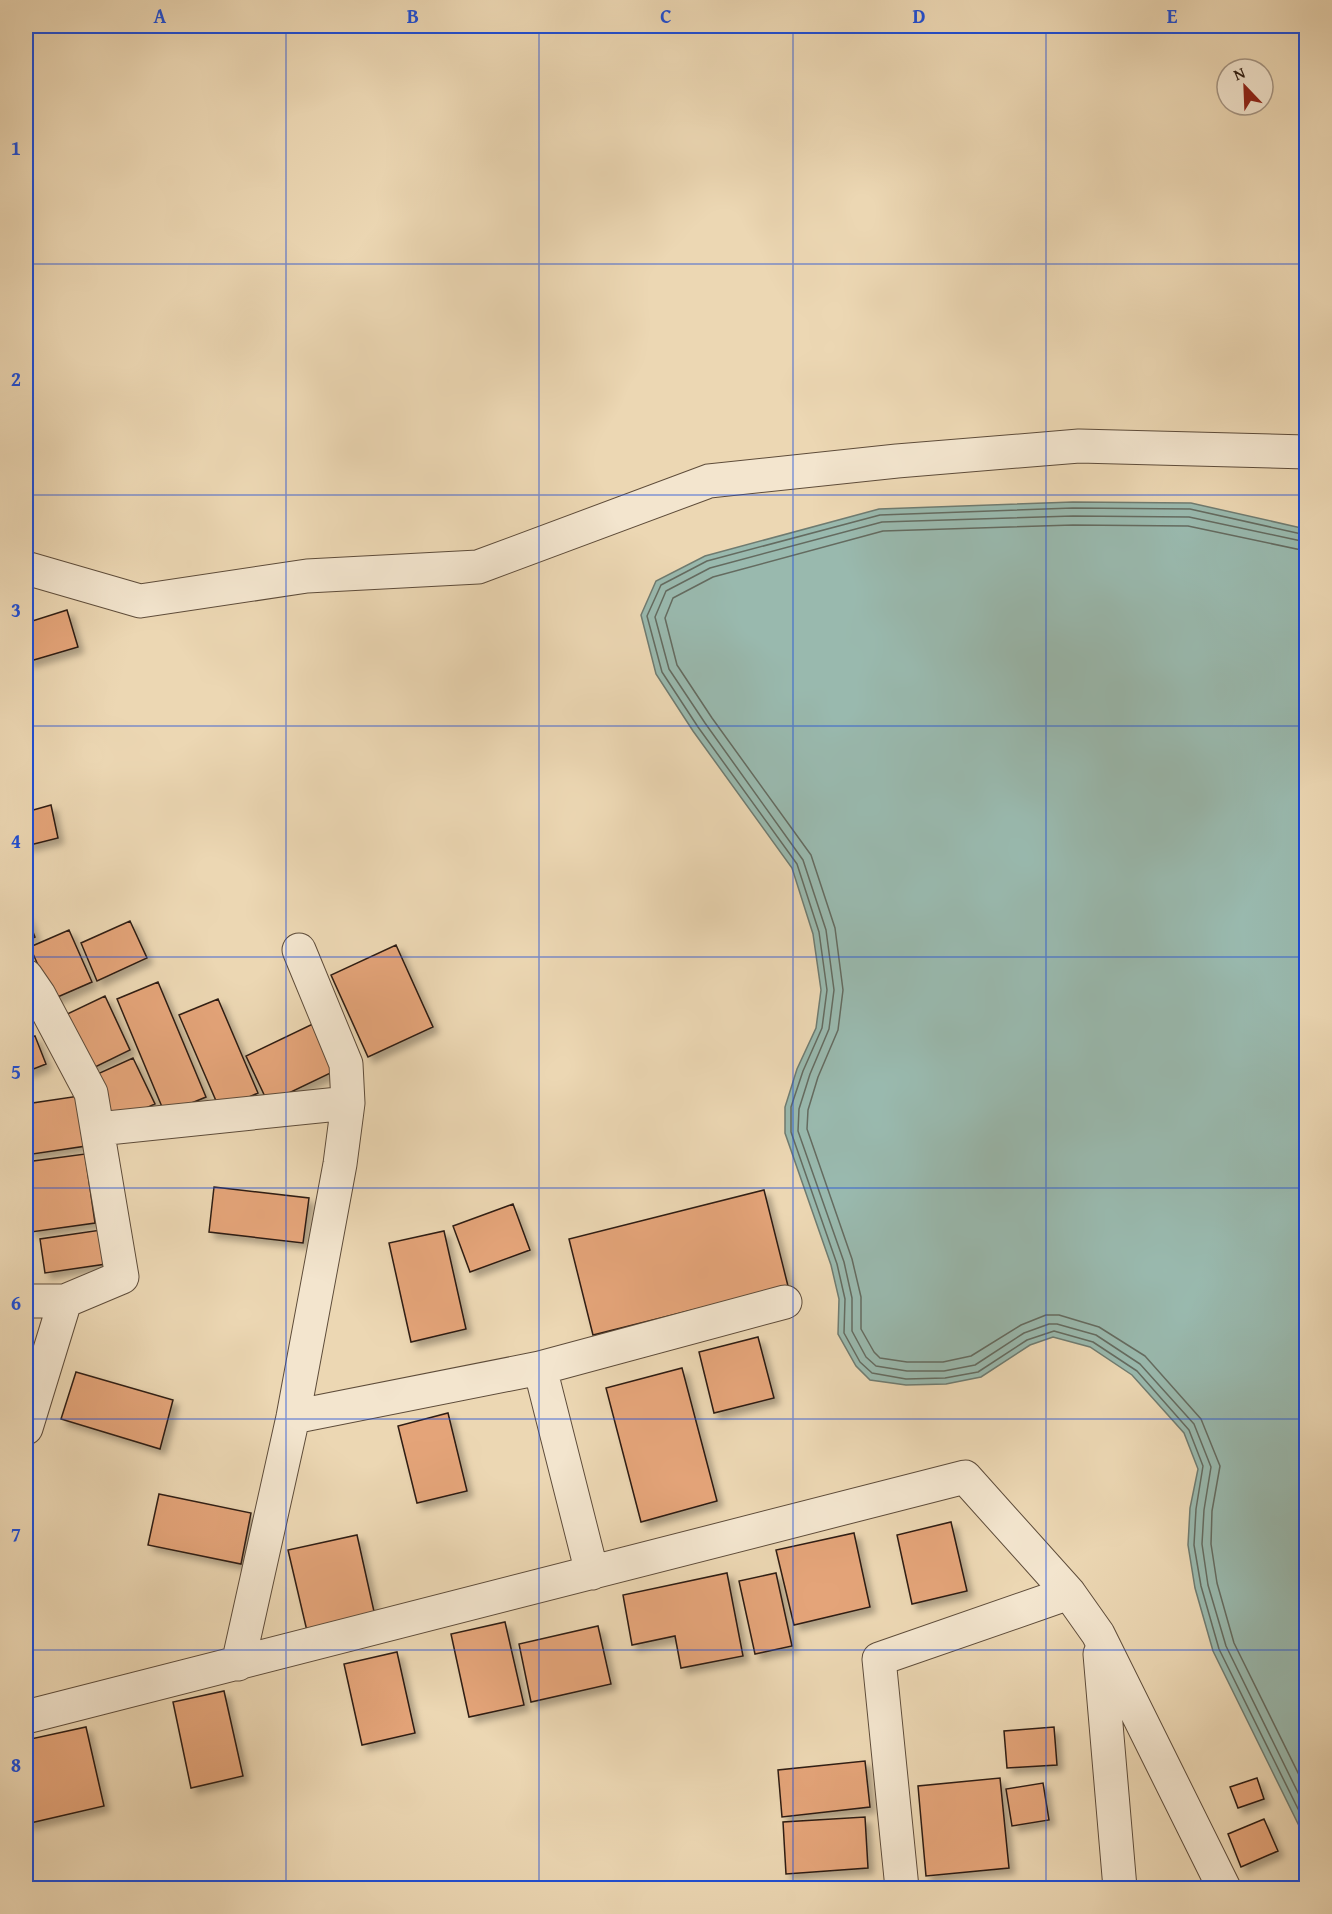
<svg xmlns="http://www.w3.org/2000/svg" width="1332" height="1914" font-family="'Gentium Book Plus',serif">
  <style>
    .water { fill: #99b9ae; stroke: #6f7b70; stroke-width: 1.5 }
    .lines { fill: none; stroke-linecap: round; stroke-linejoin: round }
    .shore { stroke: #646b60; stroke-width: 1.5 }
    .building { fill: #e4a479; stroke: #2f1d12; stroke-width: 1.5; filter: url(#shadow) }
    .minor-casing { stroke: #5e4c3a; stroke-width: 35 }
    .minor { stroke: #f3e5ce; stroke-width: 33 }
    .grid { fill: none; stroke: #1d4ed8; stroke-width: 1.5; stroke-opacity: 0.55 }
    .neatline { fill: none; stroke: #1d4ed8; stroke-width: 2 }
    .grid-label { font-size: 20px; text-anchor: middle; font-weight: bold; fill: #1d4ed8 }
  </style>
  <defs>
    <filter id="shadow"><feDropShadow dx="5.5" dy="5.5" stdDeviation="3" flood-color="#0004"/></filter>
  </defs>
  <rect width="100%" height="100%" fill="#ecd7b3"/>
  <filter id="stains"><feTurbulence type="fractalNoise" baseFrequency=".00333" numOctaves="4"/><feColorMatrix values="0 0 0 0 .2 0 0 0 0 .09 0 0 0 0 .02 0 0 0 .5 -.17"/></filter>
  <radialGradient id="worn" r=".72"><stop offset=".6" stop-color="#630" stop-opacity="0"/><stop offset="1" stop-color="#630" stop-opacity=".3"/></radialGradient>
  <path class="water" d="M1073,502L1191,503L1306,529V1840L1213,1651L1195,1588L1188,1545L1190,1508L1198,1469L1184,1433L1132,1375L1090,1347L1053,1337L1030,1345L981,1377L946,1384L906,1385L870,1380L856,1366L838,1334L839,1299L831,1265L785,1133V1107L797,1069L816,1028L821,990L813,934L792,868L693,731L656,674L641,615L656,581L705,556L879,509Z"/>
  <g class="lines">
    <path class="shore" d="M1306,535L1190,509L1073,508L880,515L707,561L661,585L647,616L662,672L698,727L797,864L819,932L827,990L822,1028L803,1071L791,1107V1132L837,1264L845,1299L844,1333L860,1362L872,1373L906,1379L945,1378L978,1372L1027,1340L1054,1331L1093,1342L1137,1371L1189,1430L1203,1466L1196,1509L1194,1545L1201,1586L1219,1649L1306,1825
      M1306,542L1189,517L1073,516L882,522L710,568L666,591L655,617L669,669L705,723L803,860L826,930L834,990L829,1029L810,1074L799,1109L798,1131L844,1262L852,1298V1331L866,1357L876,1366L907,1371H944L975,1365L1024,1333L1049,1324H1057L1096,1335L1140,1364L1194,1424L1211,1467L1204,1510L1202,1544L1208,1585L1226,1646L1306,1809
      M1306,551L1188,526L1073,525L883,531L713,577L673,598L665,618L677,665L712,718L811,855L835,928L843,990L838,1030L818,1077L808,1110L807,1129L852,1259L861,1297V1329L874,1352L880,1358L907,1362H943L971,1356L1021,1325L1046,1315H1059L1099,1327L1145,1356L1201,1419L1220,1466L1212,1511L1211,1544L1217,1583L1234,1643L1306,1789"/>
  </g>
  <path class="building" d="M67,610L78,647L27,662L26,623Z
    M51,805L58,838L26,846V812Z
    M26,914L35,937L26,941Z
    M130,921L147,958L97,981L81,943Z
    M69,930L92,982L53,999L30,947Z
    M396,945L433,1027L368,1057L331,975Z
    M158,982L206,1097L165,1114L117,999Z
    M105,996L130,1050L89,1070L63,1016Z
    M218,999L258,1093L220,1110L179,1015Z
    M319,1021L341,1068L268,1103L246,1056Z
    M35,1036L46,1064L26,1072V1039Z
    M133,1058L155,1104L115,1122L93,1076Z
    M79,1096L86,1146L26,1155V1104Z
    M85,1154L95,1223L31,1232L26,1194V1162Z
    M214,1187L309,1198L303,1243L209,1232Z
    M764,1190L788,1286L593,1335L569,1239Z
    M513,1204L530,1250L470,1272L453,1226Z
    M101,1230L106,1264L45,1273L40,1239Z
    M444,1231L466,1329L411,1342L389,1243Z
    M758,1337L774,1398L714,1413L699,1352Z
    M682,1368L717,1501L641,1522L606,1388Z
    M76,1372L173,1400L160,1449L61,1419Z
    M448,1413L467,1491L417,1503L398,1426Z
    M159,1494L251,1513L241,1564L148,1545Z
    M951,1522L967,1591L912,1604L897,1535Z
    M854,1533L870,1607L794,1625L776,1550Z
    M357,1535L375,1616L307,1631L288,1550Z
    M727,1573L743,1656L681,1668L675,1636L632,1645L623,1595Z
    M776,1573L792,1646L755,1654L739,1581Z
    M505,1622L524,1705L469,1717L451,1634Z
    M598,1626L611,1684L531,1702L519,1644Z
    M397,1652L415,1733L362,1745L344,1664Z
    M224,1691L243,1776L191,1788L173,1702Z
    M86,1727L104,1806L26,1824V1740Z
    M1054,1727L1057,1765L1007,1768L1004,1731Z
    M865,1761L870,1807L782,1817L778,1770Z
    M1000,1778L1009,1868L926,1876L918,1786Z
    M1257,1778L1264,1799L1238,1808L1230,1787Z
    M1043,1783L1049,1820L1012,1826L1006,1789Z
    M865,1817L868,1868L786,1874L783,1822Z
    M1264,1819L1278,1851L1241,1867L1228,1834Z
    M868,1885V1888H827V1886Z"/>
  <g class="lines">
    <g class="minor-casing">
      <path id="minor" d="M26,568L140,601L307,576L478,567L709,481L897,461L1079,446L1306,452
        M299,950L346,1064L348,1103
        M26,976L39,995L91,1093L122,1277L65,1301L26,1428
        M98,1129L348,1103L340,1164L293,1417L238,1664
        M26,1301H65
        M540,1368L592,1573
        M293,1417L540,1368L785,1302
        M1100,1654L1120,1888
        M26,1717L965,1477L1069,1593L1098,1634L1224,1888
        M902,1888L879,1659L1069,1593"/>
    </g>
    <use href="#minor" class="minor"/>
  </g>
  <path class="grid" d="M286,26V1888M539,26V1888M793,26V1888M1046,26V1888M26,264H1306M26,495H1306M26,726H1306M26,957H1306M26,1188H1306M26,1419H1306M26,1650H1306"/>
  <rect width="1332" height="1914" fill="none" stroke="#ecd7b3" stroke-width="66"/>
  <g transform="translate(1245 87) rotate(337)"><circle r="28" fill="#f3e5ce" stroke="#a59583" stroke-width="1.5"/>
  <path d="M0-4.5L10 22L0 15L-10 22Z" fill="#8f2418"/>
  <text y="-9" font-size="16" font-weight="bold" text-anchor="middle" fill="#2f1d12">N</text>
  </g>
  <rect x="33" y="33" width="1266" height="1848" class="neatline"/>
  <g class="grid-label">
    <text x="160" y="23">A</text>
    <text x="413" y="23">B</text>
    <text x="666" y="23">C</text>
    <text x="919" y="23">D</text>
    <text x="1172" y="23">E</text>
    <text x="16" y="155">1</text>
    <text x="16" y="386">2</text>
    <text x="16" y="617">3</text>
    <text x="16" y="848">4</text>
    <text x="16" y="1079">5</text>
    <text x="16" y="1310">6</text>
    <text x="16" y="1541">7</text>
    <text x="16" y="1772">8</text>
  </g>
  <rect width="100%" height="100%" filter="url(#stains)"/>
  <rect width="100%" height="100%" fill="url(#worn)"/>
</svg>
